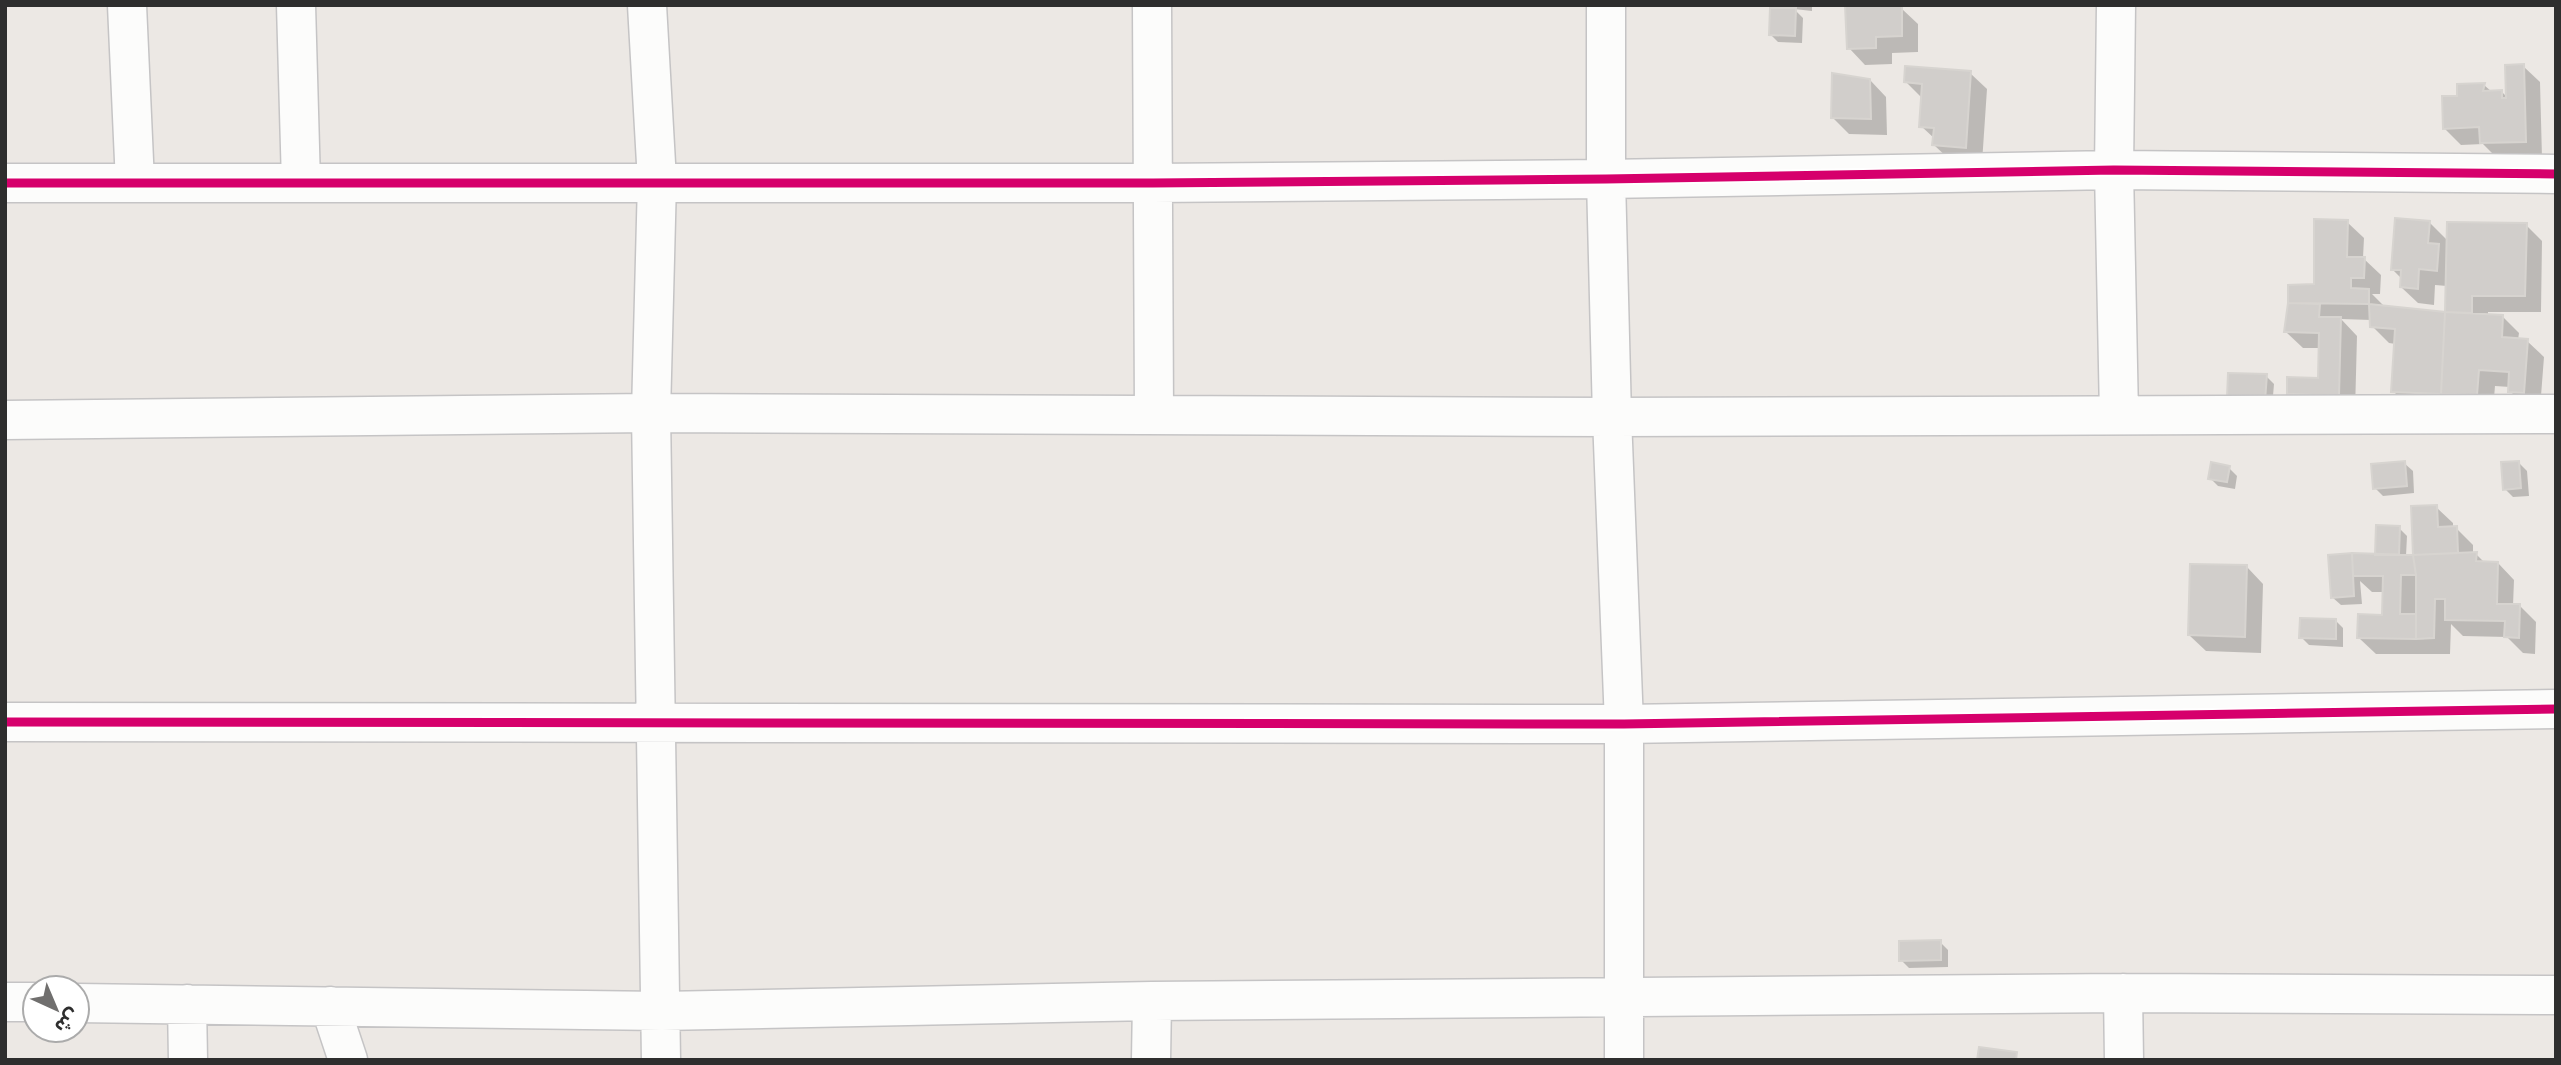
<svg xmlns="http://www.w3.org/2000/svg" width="2561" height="1065" font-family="Montserrat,'Noto Sans Arabic',sans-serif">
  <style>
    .shadow { fill: #0003 }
    .building { fill: #d1cecb; stroke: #d7d4d0; stroke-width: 2 }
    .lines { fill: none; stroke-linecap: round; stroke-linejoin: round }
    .minor-casing { stroke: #c5c4c5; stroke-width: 41 }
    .minor { stroke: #fcfcfb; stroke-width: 38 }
    .cycleway-casing { stroke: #fff; stroke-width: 13 }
    .cycleway { stroke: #d6006c; stroke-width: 9 }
  </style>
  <rect width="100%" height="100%" fill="#ece8e4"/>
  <path class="shadow" d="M1779,5H1812V11L1794,9L1803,18L1802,43L1778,42L1770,34L1783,10Z
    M1847,5H1902V9L1918,24V52L1892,53V64L1865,65L1849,48Z
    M2523,66L2540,82L2542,158L2498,159L2483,144L2461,145L2444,128L2459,97L2484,85L2492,92L2501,91L2508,98Z
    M1970,73L1987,89L1982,163L1951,161L1934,145L1935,139L1921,126L1923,99L1906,82Z
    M1870,80L1886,97L1887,135L1849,134L1833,118Z
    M2347,222L2364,238L2363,258L2381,275L2380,294H2372L2385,307L2447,314V286L2435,285L2434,305L2418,303L2401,287L2402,279L2392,269L2430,223L2448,241L2526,225L2542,241L2541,312H2488V315L2502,316L2519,333L2518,340L2527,341L2544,357L2540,409L2527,408L2510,391V387L2495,386L2493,410L2410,408L2393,391L2396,344L2389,343L2372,326L2371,320L2341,319L2357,336L2355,412L2305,410L2289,394L2320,380L2321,348H2303L2286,332L2290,286H2316Z
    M2266,376L2274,384L2272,408L2237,406Z
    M2404,463L2413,471L2414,493L2383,496L2375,488Z
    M2519,463L2527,471L2529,496L2513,497L2505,489Z
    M2229,468L2237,476L2235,489L2218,486L2210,478Z
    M2436,507L2453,523V528H2456L2473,545V554H2476L2485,563H2498L2514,580L2513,606H2520L2536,622L2535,654L2523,653L2507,637L2463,636L2451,624L2450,654H2376L2359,638L2384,616V592H2372L2360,581L2362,604L2341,605L2332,597L2330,556H2376L2399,528L2407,536L2406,556H2415Z
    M2247,567L2263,584L2261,653L2206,651L2189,635Z
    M2335,620L2343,628V647L2309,645L2301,637Z
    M1940,942L1948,950V967L1909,968L1901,960Z"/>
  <path class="building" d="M1845,5L1902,6V36L1876,37V48L1847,49Z
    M1770,8H1796L1795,36L1769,35Z
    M2524,64L2526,142L2480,143L2479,127L2443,129L2442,96H2457V84L2485,83L2483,91L2502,90V98H2506L2505,65Z
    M1905,66L1971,71L1966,148L1932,145L1934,128L1919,127L1922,84L1904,82Z
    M1832,73L1870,79L1871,119L1831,118Z
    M2395,218L2430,221L2428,243L2439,244L2437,271L2419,269L2418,289L2400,287L2401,270H2391Z
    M2314,219L2348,220L2347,257H2365L2364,278H2351V288L2369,289V304L2288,303V285L2314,284Z
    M2447,222L2527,223L2525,296H2472V313L2445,312Z
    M2288,303L2320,304L2319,317H2341L2339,396L2287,394V377L2318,378L2319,333L2284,332Z
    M2369,304L2445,312L2441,394L2391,392L2395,329L2370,327Z
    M2445,312L2503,315L2502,337L2528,339L2524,393L2508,392L2509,372L2479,370L2477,395L2441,394Z
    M2228,373L2267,374L2265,401L2227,398Z
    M2405,461L2407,486L2373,489L2371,464Z
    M2519,461L2521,488L2503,490L2501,462Z
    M2211,462L2230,466L2227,482L2208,479Z
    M2437,505L2438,527L2457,526L2458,553L2413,555L2411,506Z
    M2376,525L2400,526L2399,555H2375Z
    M2477,552L2476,561L2498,562L2497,604H2520L2519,638L2504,637L2505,621L2445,620V599H2435L2434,638L2416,639V575L2413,555Z
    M2352,553L2413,555L2416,575H2401L2400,614H2416V639L2357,638L2358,614L2382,615L2383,576H2353Z
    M2352,553L2354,596L2331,598L2328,555Z
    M2190,564L2247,565L2245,637L2188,635Z
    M2300,618L2336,619V639L2299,638Z
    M1941,940V960L1899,961V941Z
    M1979,1047L2017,1052L2016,1060H1977Z"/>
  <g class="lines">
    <g class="minor-casing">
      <path id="minor" d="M127,5L135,183
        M296,5L301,183
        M647,5L657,181L651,413L661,1060
        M1152,5L1154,414
        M1606,5V179L1612,417L1624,724V1060
        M2116,5L2114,170L2119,415
        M5,183H1153L1606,179L2114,170L2556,174
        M5,420L651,413L1612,417L2556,414
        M5,722L1624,724L2556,709
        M2123,993L2124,1060
        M5,1002H35
        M77,1003L662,1011L1152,1001L2123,993L2556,995
        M187,1004L188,1060
        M330,1006L348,1060
        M1151,1060L1152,1001"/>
    </g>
    <use href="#minor" class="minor"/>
    <g class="cycleway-casing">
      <path id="cycleway" d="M5,183H1153L1606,179L2114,170L2556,174
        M5,722L1624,724L2556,709"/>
    </g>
    <use href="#cycleway" class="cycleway"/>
  </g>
  <rect width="2561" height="1065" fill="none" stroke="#2e2e2e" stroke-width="14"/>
  <g transform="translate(56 1009) rotate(136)"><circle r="33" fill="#ffffff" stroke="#ababab" stroke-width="2"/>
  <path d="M0-5L12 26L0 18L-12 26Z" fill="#706f6e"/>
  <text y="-10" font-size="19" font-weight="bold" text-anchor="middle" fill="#2e2e2e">ش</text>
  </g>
</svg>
